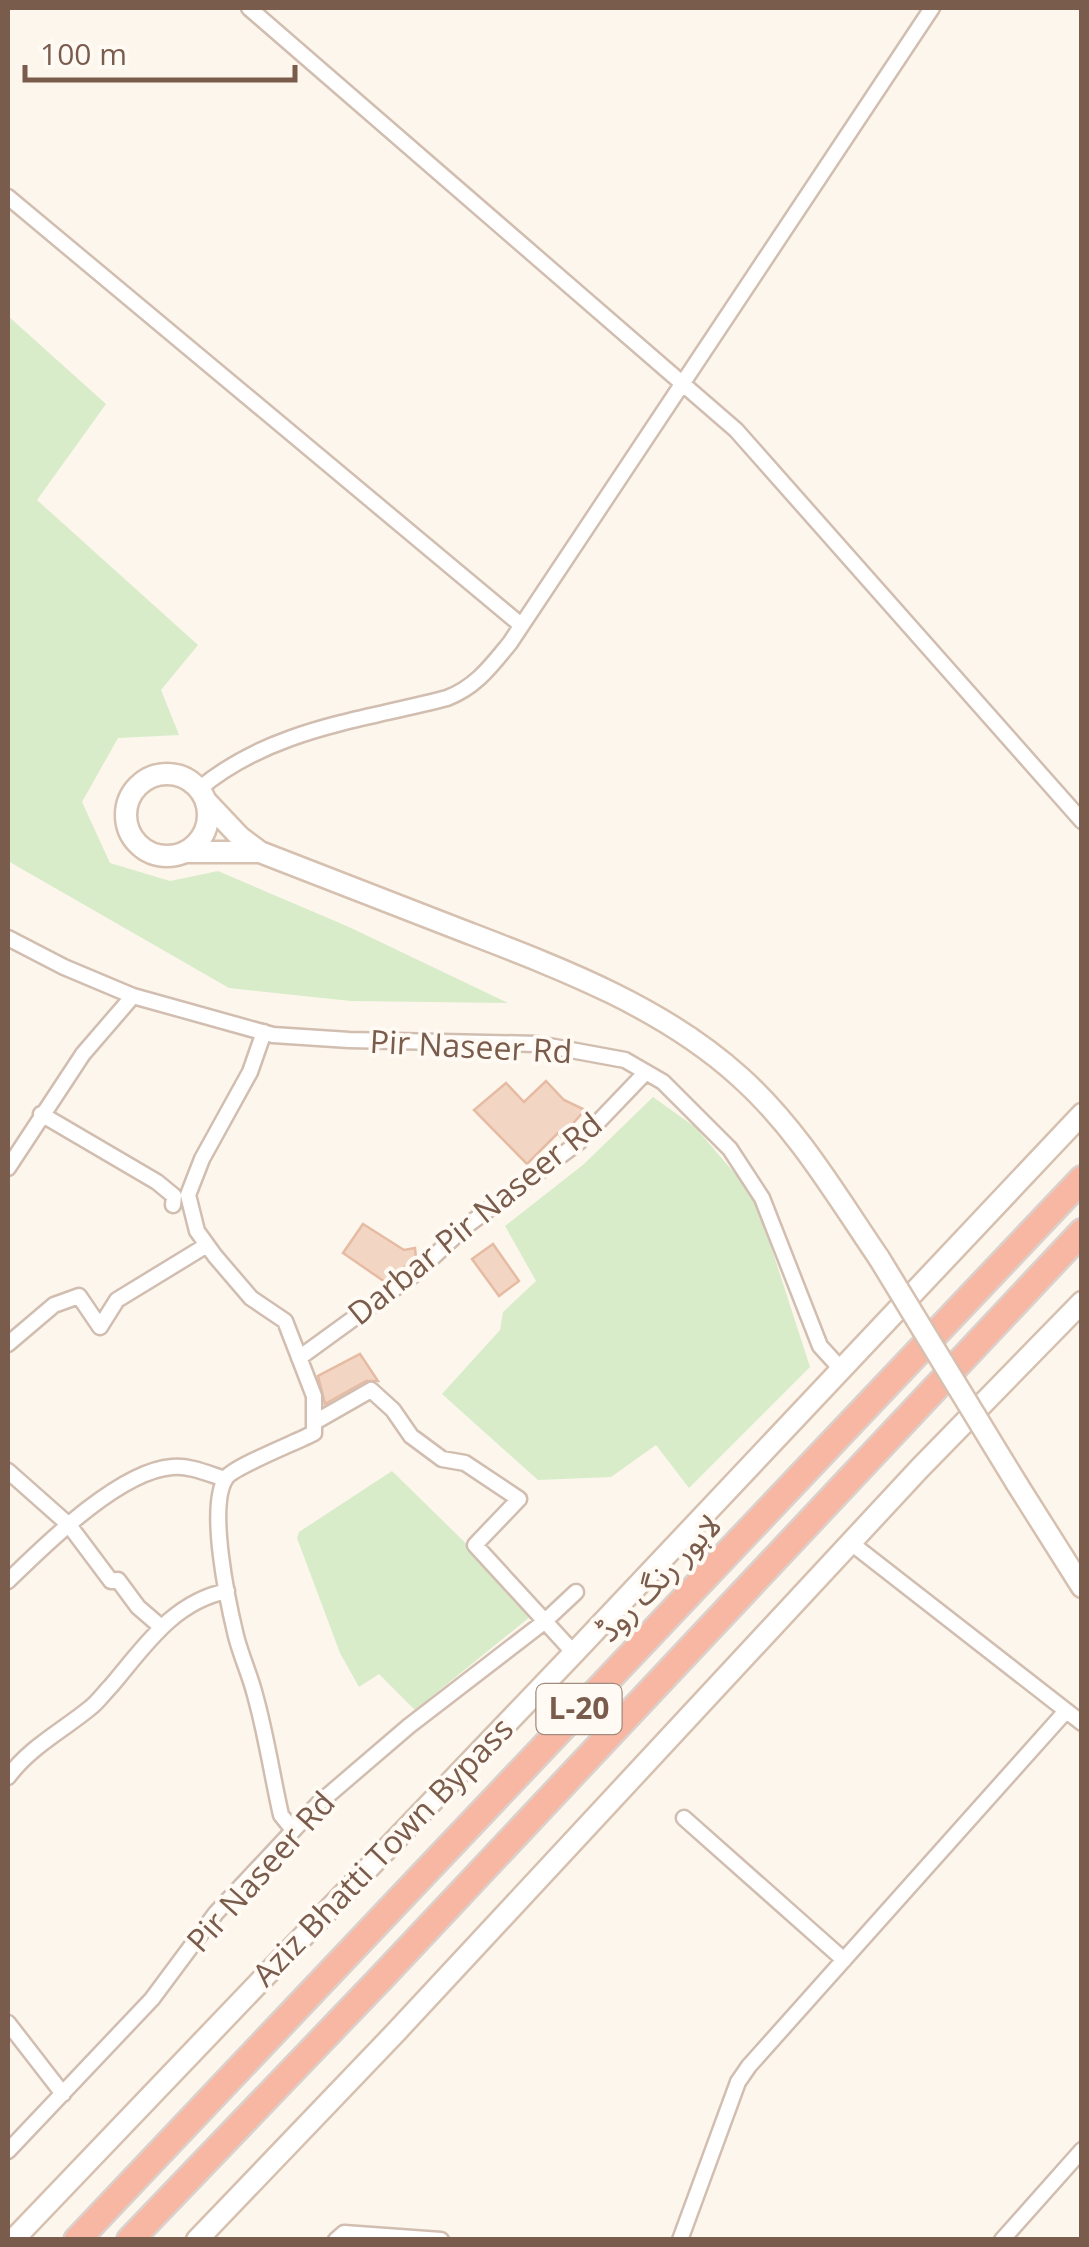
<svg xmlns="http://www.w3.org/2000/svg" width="1089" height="2247" font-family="'Open Sans','Noto Sans Arabic',sans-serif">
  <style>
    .green { fill: #d8ecc9 }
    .building { fill: #f3d5c3; stroke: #e6bba3; stroke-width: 2.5 }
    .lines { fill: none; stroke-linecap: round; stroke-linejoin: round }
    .street-casing { stroke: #d1beb0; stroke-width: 19 }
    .secondary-casing { stroke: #d6c0b0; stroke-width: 25 }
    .highway-casing { stroke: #dad1cd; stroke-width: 30 }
    .street { stroke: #fff; stroke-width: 14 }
    .secondary { stroke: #fff; stroke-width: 20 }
    .highway { stroke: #f7b7a3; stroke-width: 25 }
    .secondary-bridge-casing { stroke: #d6c0b0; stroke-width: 25; stroke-linecap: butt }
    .secondary-bridge { stroke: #fff; stroke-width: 20 }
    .labels { text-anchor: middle; stroke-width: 8; stroke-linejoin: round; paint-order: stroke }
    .shield { fill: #fffaf3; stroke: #a28b7f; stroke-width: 2.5 }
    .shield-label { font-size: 30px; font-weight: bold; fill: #7a5c4d }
    .street-label { font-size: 32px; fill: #7a5c4d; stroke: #fffaf3 }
  </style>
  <rect width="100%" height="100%" fill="#fdf6ec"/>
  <path class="green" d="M8,316L106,404L37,500L198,645L161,690L179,735L118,738L82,802L110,863L170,881L218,871L349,927L508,1003L351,1001L229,988L8,861Z
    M653,1097L695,1127L755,1197L810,1367L689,1488L656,1445L611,1477L538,1480L442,1394L500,1330L503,1312L536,1281L505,1226L584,1164Z
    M392,1471L536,1612L415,1710L379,1674L359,1687L340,1653L297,1538L299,1532Z"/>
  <path class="building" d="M546,1081L564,1100L585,1110L561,1137L558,1133L527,1164L474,1110L506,1083L524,1102Z
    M363,1224L404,1250L415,1248L416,1258L385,1282L343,1253Z
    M493,1244L519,1281L499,1296L472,1259Z
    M360,1354L378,1381H366L325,1404L318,1376Z"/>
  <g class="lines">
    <g class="street-casing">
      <path id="street" d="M249,8L736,430L1082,821
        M8,197L521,625
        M199,789C271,729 359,721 447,698C476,687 491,666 510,643L932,8
        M8,938L64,967L133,996L273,1035L349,1040L538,1044L625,1060L663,1082L730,1149L762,1198L820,1346L841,1369
        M264,1032L250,1072L202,1159L188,1195L197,1231L215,1256L251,1298L285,1321L314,1396V1433C297,1442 233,1467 226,1478C207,1506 228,1603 236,1636C241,1656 250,1675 255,1695C266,1734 272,1775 281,1815L293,1830
        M41,1114L157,1182L174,1196L173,1205
        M8,1168L83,1054L133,996
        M8,1344L54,1305L79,1296L100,1327L117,1300L207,1245
        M299,1358L416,1273L465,1227L579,1142L646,1072
        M315,1422L371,1390L393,1410L411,1436L442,1459L465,1463L519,1499L475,1545L574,1653
        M8,1471L69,1525L111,1581L118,1580L138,1607L160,1626
        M851,1543L1082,1723
        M8,1581C45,1545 119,1471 172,1467C189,1465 209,1474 225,1479
        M8,1777C30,1747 62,1731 90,1708C98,1702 104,1693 111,1686C145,1646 173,1602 227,1591
        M684,1818L844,1960
        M8,2023L63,2094
        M8,2151L152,1999L216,1913L318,1804L409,1726L544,1622L576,1592
        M336,2240L344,2233L441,2240
        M680,2240L738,2082L749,2066L1066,1711
        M1002,2240L1082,2150"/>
    </g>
    <g class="secondary-casing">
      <path id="secondary" d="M126 815a41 41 0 1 1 82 0a41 41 0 1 1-82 0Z
        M206,801L240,837L260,852C329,879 397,905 466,932C562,969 663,1007 740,1077C797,1128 836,1195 879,1258
        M187,852H258
        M1017,1484L1082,1587
        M13,2240L574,1653L1082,1114
        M197,2240L397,2031L920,1468L1082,1302"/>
    </g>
    <g class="highway-casing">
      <path id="highway" d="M77,2240L1082,1179
        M130,2240L384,1975L1082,1232"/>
    </g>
    <use href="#street" class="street"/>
    <use href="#secondary" class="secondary"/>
    <use href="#highway" class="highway"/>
    <g class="secondary-bridge-casing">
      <path id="secondary-bridge" d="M879,1258L1017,1484"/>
    </g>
    <use href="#secondary-bridge" class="secondary-bridge"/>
  </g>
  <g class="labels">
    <rect class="shield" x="536.5" y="1684" width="85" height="50" rx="8"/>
    <g class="shield-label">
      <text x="579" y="1719">L-20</text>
    </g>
    <g class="street-label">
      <text transform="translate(471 1047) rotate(3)" y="11">Pir Naseer Rd</text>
      <text transform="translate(475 1219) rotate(-39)" y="11">Darbar Pir Naseer Rd</text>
      <text transform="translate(659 1578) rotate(-46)" y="11">لاہور رنگ روڈ</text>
      <text transform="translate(383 1852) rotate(-46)" y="11">Aziz Bhatti Town Bypass</text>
      <text transform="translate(261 1872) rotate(-48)" y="11">Pir Naseer Rd</text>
    </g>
  </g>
  <rect width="1089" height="2247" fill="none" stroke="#7a5c4d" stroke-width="20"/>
  <path d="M25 65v15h270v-15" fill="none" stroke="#7a5c4d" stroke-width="5"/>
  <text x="40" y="65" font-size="30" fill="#7a5c4d" stroke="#fffaf3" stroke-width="8" paint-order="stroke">100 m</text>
</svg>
